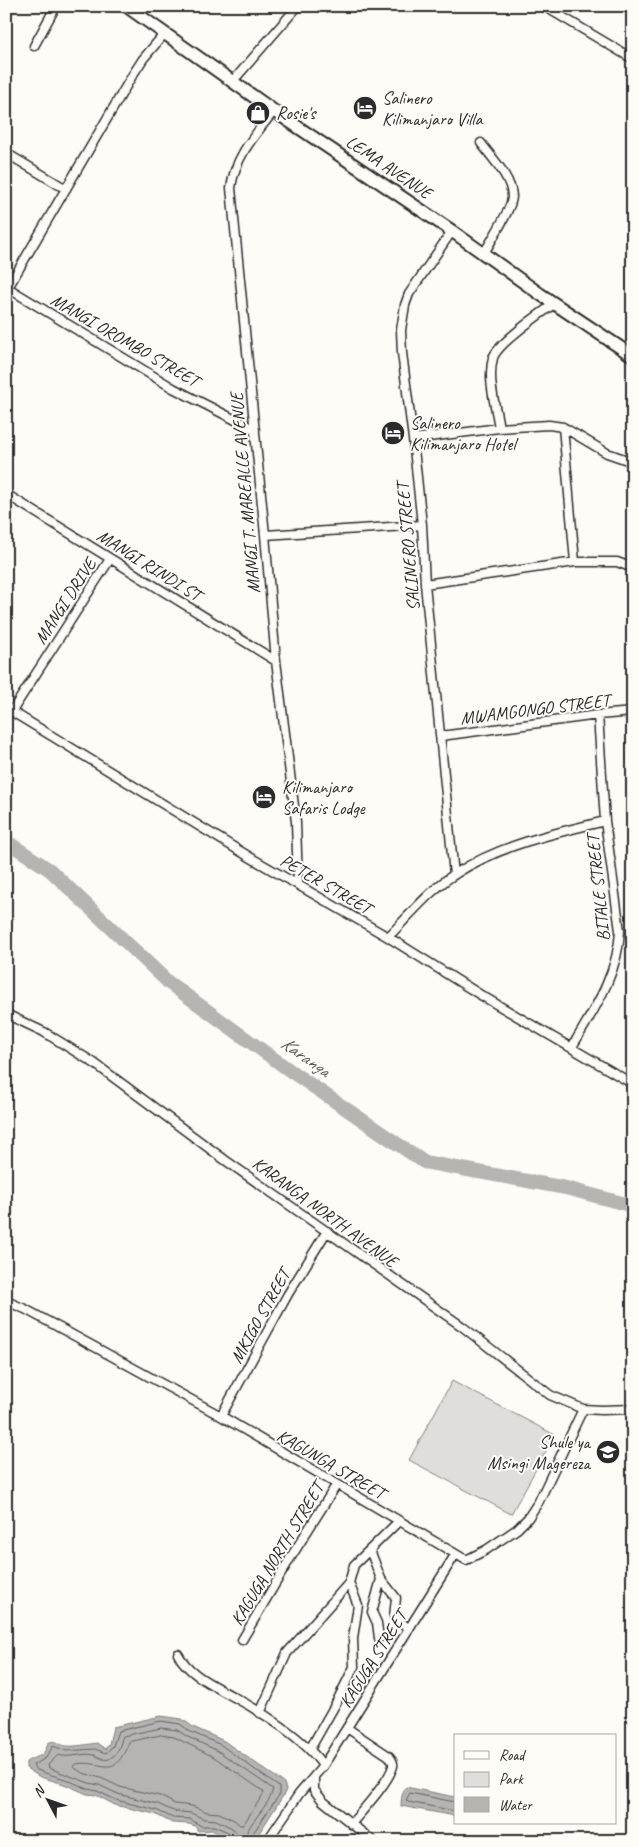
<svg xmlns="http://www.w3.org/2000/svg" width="639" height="1847" font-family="Caveat,sans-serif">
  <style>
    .green { fill: #dfdeda; stroke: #858482 }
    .water { fill: #b5b4b1; stroke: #7e7d7b }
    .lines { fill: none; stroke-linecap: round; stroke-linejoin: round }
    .shore { stroke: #626261; stroke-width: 1 }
    .river { stroke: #b5b4b1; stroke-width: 14 }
    .minor-casing { stroke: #2b2b2b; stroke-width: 11 }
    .secondary-casing { stroke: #2b2b2b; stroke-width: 15 }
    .minor { stroke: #fdfcf7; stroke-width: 8 }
    .secondary { stroke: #fdfcf7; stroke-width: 11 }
    .labels { text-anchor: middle; stroke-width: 4; stroke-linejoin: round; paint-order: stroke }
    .poi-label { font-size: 18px; fill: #2b2b2b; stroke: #fdfcf7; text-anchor: start }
    .street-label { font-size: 18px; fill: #2b2b2b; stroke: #fdfcf7 }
    .water-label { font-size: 19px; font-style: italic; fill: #5b5b5a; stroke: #fdfcf7 }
  </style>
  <rect width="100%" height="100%" fill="#fdfcf7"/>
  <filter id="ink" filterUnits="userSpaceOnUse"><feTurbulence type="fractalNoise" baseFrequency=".02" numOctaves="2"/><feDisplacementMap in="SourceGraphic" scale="10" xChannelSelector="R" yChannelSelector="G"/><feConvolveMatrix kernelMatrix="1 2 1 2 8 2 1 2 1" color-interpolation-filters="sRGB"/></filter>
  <g filter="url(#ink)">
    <path class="green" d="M452,1381L555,1435L511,1514L409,1460Z"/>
    <path class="water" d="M161,1716L182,1719L193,1727L224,1741L284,1783L286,1790L283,1796L254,1841H233L212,1830L198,1831L195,1826L189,1824L172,1823L155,1814L115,1805L96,1795L87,1794L64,1784L40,1777L26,1768V1762C38,1754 43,1760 48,1743C57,1738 59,1746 67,1746C74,1747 90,1744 97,1743L105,1749L109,1744L113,1727Z
      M406,1787L455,1797V1816L401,1806C401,1800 402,1791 406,1787Z"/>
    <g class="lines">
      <path class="shore" d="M161,1735L174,1737L214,1757L263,1791L264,1793L243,1825H240L234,1820L219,1813L207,1812L192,1806L175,1804L160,1796L120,1787L101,1778L83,1773L73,1767L75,1764C105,1759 113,1782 129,1742Z
        M455,1802L410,1793L406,1800L408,1802L455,1811
        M232,1841V1837L228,1832L214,1826H201L190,1819L173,1818L156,1810L116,1800L97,1791L88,1789L65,1779L42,1772L35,1769L33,1765L46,1758L53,1746L66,1751L95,1749L106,1753L113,1746L118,1731L161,1721L180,1724L191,1732L221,1745L279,1787V1795L251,1836V1841
        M238,1841L237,1834L232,1828L216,1820L204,1819L191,1813L173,1811L158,1804L118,1794L99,1785L89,1783L49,1768L48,1765L58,1755C70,1759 82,1752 94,1755C101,1757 105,1763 112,1757C120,1752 120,1743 123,1736L161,1728L177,1730L188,1737L218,1751L273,1789C270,1807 246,1823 244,1841"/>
      <path class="river" d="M6,841L50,870L169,983L292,1072L424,1162L566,1188L633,1206"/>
      <g class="minor-casing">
        <path id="minor" d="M544,6L633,59
          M34,46L56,6
          M233,81L298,6
          M274,111C255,135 235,156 231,188L265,535L276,661L296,822L298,884
          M481,143C492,158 511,177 512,196C513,207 489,244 483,255
          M6,153L66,189
          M452,231L409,294L405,305L401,330L402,353L413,439L422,525L425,584L454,875
          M8,288L173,388L255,430
          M6,291L132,76L143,59L165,33
          M563,427L575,562
          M499,428C496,407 487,380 493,358C498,343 540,314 554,304
          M413,439L499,428L549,425L563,427L607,453L633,462
          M6,494L276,661
          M265,535L422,525
          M425,584L575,562H617L633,568
          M6,708L253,859L388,937L479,994L633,1084
          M12,711L110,559
          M441,736L598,715L633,712
          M388,937C408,917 431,889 455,874C500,845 554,833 605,821
          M6,1014L44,1032L94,1063L225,1160L463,1327L550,1395L583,1409L602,1410L633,1409
          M572,1047C593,1011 618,975 620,931L605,821L598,715
          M6,1301L25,1309L82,1340L221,1416L466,1560L486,1550L517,1529L528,1518L539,1501L583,1409
          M221,1416L288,1294L327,1231
          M370,1550L381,1579L372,1612L377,1623L379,1638
          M381,1579L396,1598L394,1616L409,1629
          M242,1640L291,1557L337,1484
          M178,1654C188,1674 213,1685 232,1696C260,1711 306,1739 323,1766
          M260,1713L287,1653L349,1583L354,1565L399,1521
          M347,1728L389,1756C391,1759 394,1762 393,1766C389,1782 362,1811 351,1824
          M310,1749L335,1705L354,1667L353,1638L358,1605L349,1583
          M314,1777V1790L323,1801L373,1841
          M267,1841L299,1794L323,1766L455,1555"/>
      </g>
      <g class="secondary-casing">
        <path id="secondary" d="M126,6L274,111L452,231L540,294L633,356"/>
      </g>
      <use href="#minor" class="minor"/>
      <use href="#secondary" class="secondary"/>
    </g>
  </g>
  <defs>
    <g id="hotel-disc" transform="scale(1.25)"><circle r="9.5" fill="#2b2b2b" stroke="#fdfcf7"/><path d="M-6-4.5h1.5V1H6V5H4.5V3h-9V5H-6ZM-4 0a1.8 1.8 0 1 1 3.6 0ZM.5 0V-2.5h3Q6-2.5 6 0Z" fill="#fff"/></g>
    <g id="shop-disc" transform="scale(1.25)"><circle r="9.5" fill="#2b2b2b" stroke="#fdfcf7"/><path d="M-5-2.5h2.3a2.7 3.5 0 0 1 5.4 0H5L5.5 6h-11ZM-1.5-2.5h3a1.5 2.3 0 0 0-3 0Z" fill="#fff"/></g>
    <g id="school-disc" transform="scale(1.25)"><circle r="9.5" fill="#2b2b2b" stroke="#fdfcf7"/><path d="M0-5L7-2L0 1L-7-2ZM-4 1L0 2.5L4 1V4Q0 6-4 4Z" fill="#fff"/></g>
  </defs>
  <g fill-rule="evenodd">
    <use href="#hotel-disc" x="365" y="108"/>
    <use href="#shop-disc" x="258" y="113"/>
    <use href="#hotel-disc" x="393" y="433"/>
    <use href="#hotel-disc" x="264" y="797"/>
    <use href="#school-disc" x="608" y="1452"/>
  </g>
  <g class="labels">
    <g class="poi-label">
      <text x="382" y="104">Salinero<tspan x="382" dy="21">Kilimanjaro Villa</tspan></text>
      <text x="276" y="119">Rosie's</text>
      <text x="410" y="429">Salinero<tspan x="410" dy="21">Kilimanjaro Hotel</tspan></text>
      <text x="282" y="793">Kilimanjaro<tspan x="282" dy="21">Safaris Lodge</tspan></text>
      <text x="590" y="1448" text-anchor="end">Shule ya<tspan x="590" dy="21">Msingi Magereza</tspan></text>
    </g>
    <g class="street-label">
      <text transform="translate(389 167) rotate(34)" y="6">LEMA AVENUE</text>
      <text transform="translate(125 340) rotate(30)" y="6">MANGI OROMBO STREET</text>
      <text transform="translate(245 493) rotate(-95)" y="6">MANGI T. MAREALLE AVENUE</text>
      <text transform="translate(408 547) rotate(-95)" y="6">SALINERO STREET</text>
      <text transform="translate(149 565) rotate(32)" y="6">MANGI RINDI ST</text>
      <text transform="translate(65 601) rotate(-57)" y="6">MANGI DRIVE</text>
      <text transform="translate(535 709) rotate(-7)" y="6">MWAMGONGO STREET</text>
      <text transform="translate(326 884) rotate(30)" y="6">PETER STREET</text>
      <text transform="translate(598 888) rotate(-96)" y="6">BITALE STREET</text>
      <text transform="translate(325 1212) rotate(36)" y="6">KARANGA NORTH AVENUE</text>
      <text transform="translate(260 1316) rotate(-61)" y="6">MKIGO STREET</text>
      <text transform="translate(331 1464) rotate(30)" y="6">KAGUNGA STREET</text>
      <text transform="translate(277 1554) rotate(-59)" y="6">KAGUGA NORTH STREET</text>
      <text transform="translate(373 1659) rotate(-58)" y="6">KAGUGA STREET</text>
    </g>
    <g class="water-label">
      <text transform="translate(306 1056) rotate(35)" y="7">Karanga</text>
    </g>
  </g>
  <rect width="639" height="1847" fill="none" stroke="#fdfcf7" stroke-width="25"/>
  <rect x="12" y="12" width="614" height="1822" fill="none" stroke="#2b2b2b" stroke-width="2" filter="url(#ink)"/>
  <rect x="454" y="1734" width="162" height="90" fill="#fdfcf7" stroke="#a9a8a5"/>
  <rect x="464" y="1751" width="25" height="8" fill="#fdfcf7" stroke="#a9a8a5"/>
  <text x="499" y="1760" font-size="15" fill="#2b2b2b">Road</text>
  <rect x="464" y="1772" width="25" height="15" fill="#dfdeda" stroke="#a9a8a5"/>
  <text x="499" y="1784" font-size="15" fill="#2b2b2b">Park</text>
  <rect x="464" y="1797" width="25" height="15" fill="#b5b4b1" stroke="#a9a8a5"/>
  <text x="499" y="1810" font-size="15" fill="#2b2b2b">Water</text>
  <g transform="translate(48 1800) rotate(311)" stroke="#fdfcf7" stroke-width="4" paint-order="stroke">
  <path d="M0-4L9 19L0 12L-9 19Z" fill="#2b2b2b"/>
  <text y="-8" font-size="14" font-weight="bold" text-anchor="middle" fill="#2b2b2b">N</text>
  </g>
</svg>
